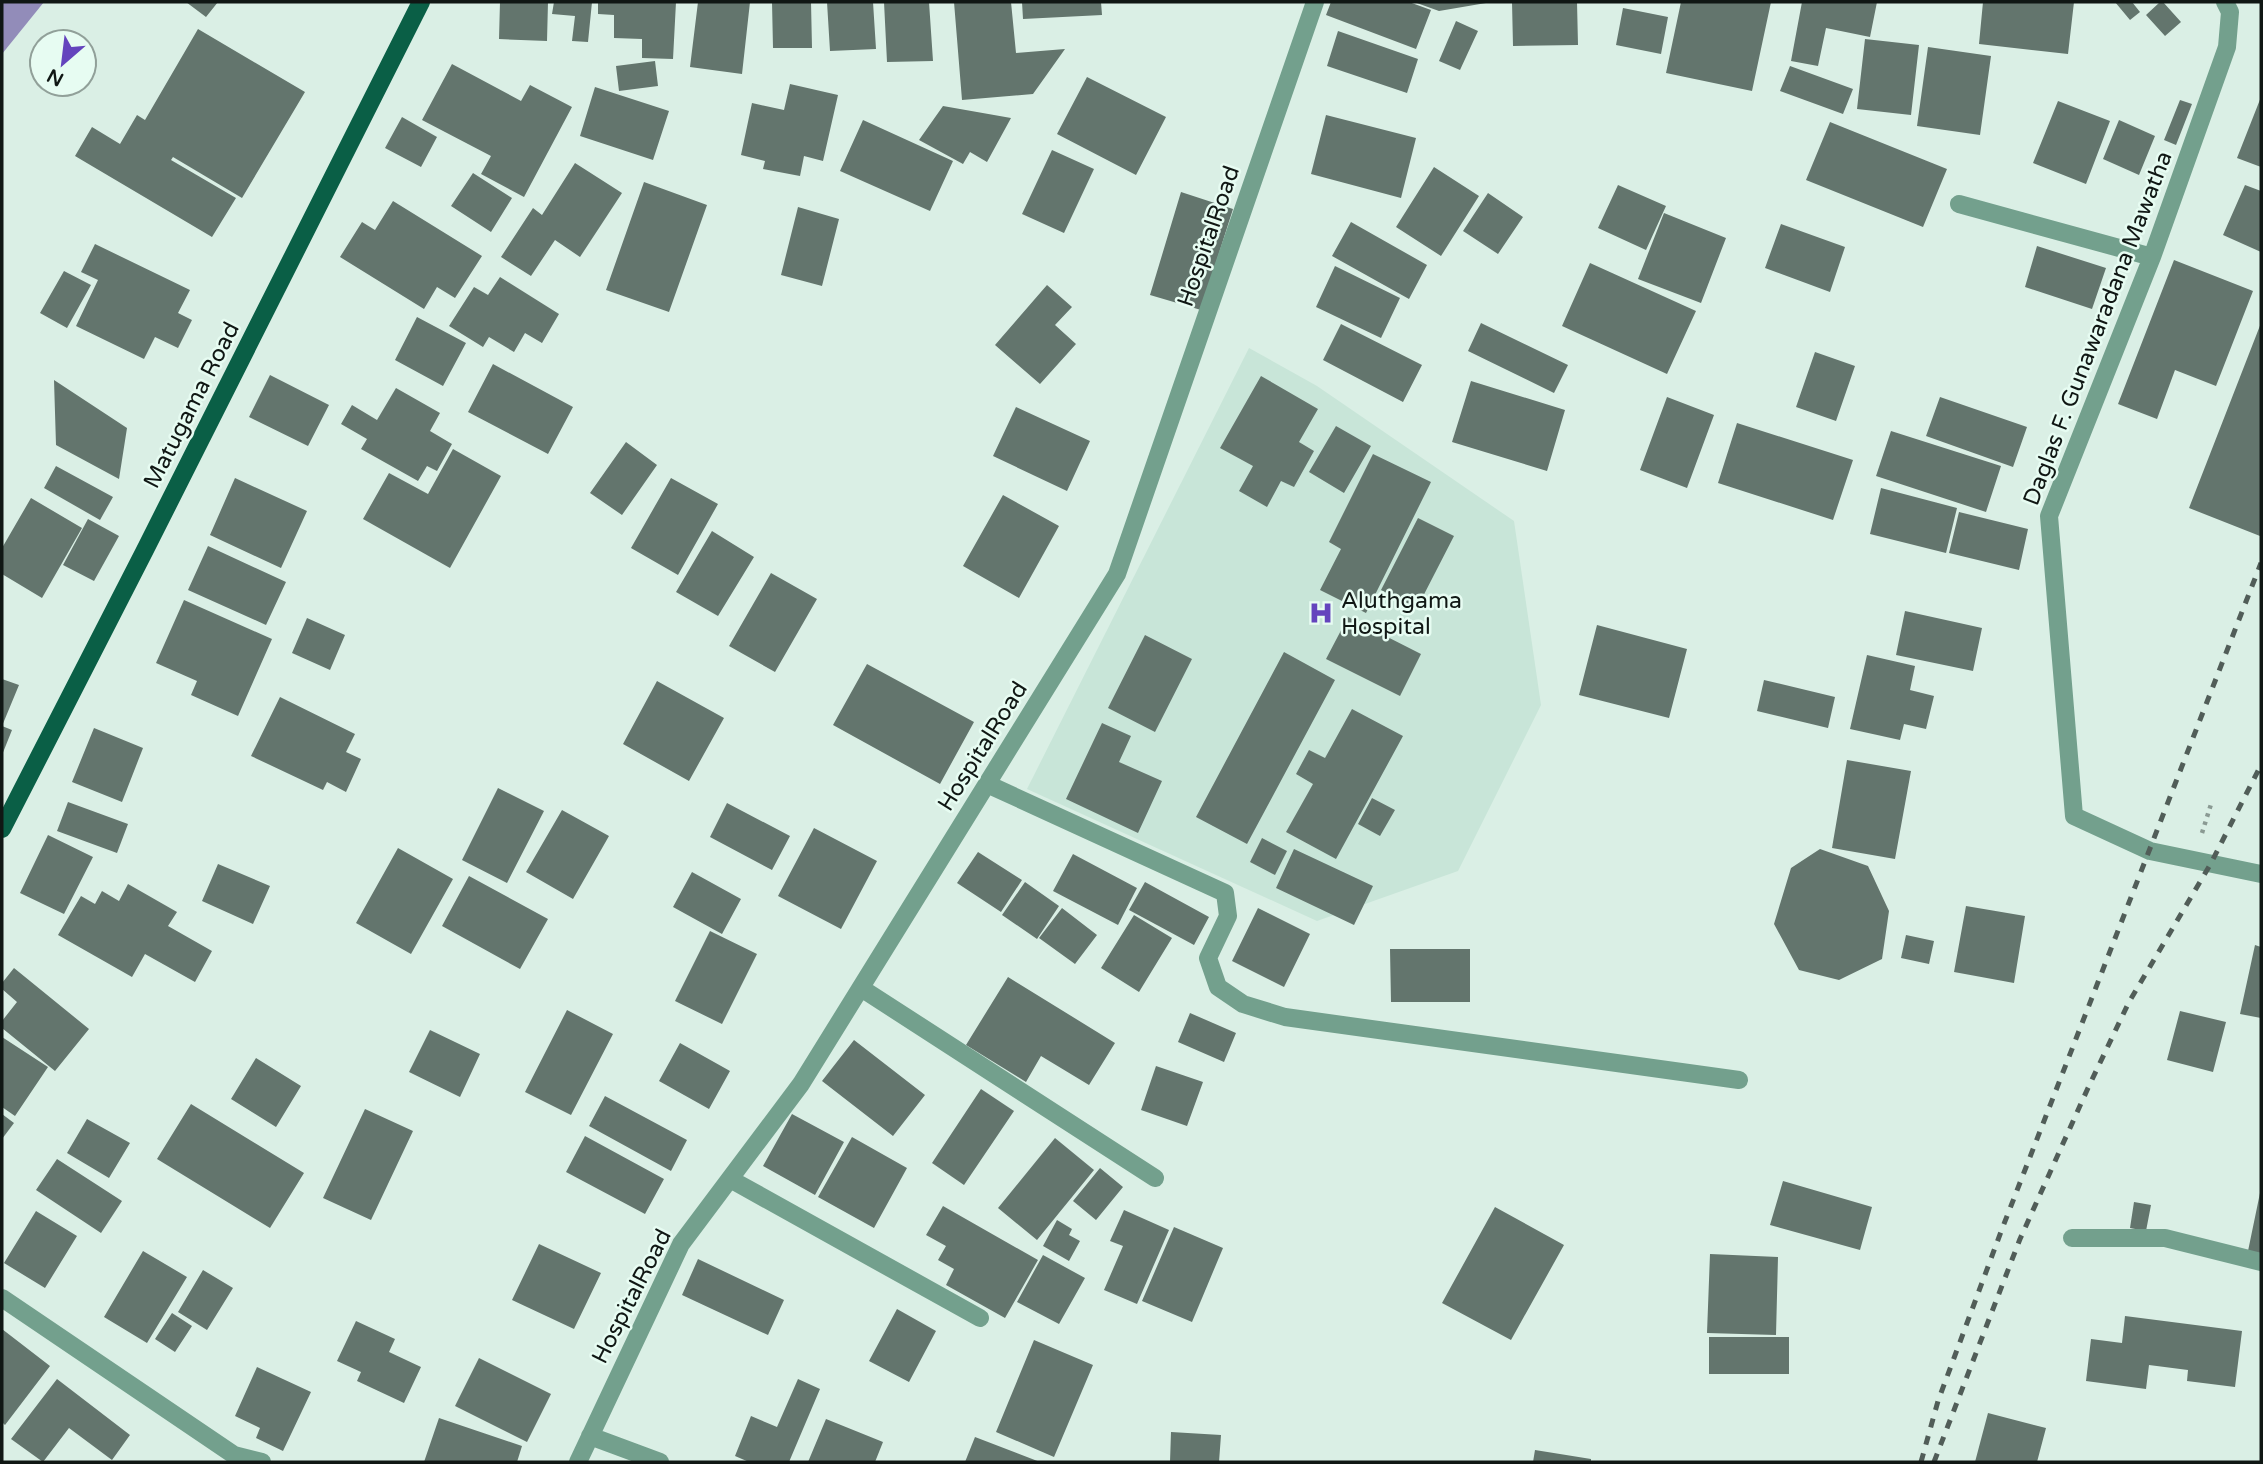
<svg xmlns="http://www.w3.org/2000/svg" width="2263" height="1464" font-family="'Varela Round',sans-serif">
  <style>
    .built { fill: #c8e5d8 }
    .water { fill: #928cb9 }
    .building { fill: #63756d }
    .lines { fill: none; stroke-linecap: round; stroke-linejoin: round }
    .path { stroke: #8a9a93; stroke-width: 4.5; stroke-dasharray: 3.5 5; stroke-linecap: butt }
    .minor { stroke: #73a08d; stroke-width: 18 }
    .major { stroke: #0a5f46; stroke-width: 18 }
    .rail { stroke: #515d58; stroke-width: 5; stroke-dasharray: 9 9; stroke-linecap: butt }
    .labels { text-anchor: middle; stroke-width: 5; stroke-linejoin: round; paint-order: stroke }
    .street-label { font-size: 23px; fill: #101714; stroke: #e7fcf2 }
    .poi-label { font-size: 23px; fill: #101714; stroke: #e7fcf2; text-anchor: start }
  </style>
  <rect width="100%" height="100%" fill="#daefe5"/>
  <path class="built" d="M1249,348L1317,386L1514,521L1541,705L1458,871L1317,921L1027,789Z"/>
  <path class="water" d="M2,2H44L2,54Z"/>
  <path class="building" d="M186,2H218L206,17Z
    M500,2H548L547,41L499,39Z
    M554,2H592L588,42L572,41L575,16L552,14Z
    M598,2H676L673,59L642,58V39L614,38V15L598,14Z
    M698,2H750L742,74L690,67Z
    M772,2H811L812,48H773Z
    M827,2H873L876,49L830,51Z
    M884,2H929L933,61L887,62Z
    M954,2H1011L1016,53L1065,49L1033,94L962,100Z
    M1022,2H1101L1102,15L1023,19Z
    M1331,2H1409L1431,10L1416,49L1326,15Z
    M1414,2H1486V3L1439,11Z
    M1512,2H1577L1578,45L1513,46Z
    M1681,2H1771L1752,91L1666,73Z
    M1802,2H1877L1870,37L1826,28L1818,66L1791,61Z
    M1983,2H2074L2068,54L1979,44Z
    M2115,2H2132L2140,12L2130,20Z
    M2160,2H2163L2181,22L2165,36L2146,15Z
    M1623,8L1668,17L1661,54L1616,45Z
    M1456,21L1478,31L1460,70L1439,61Z
    M198,29L305,92L242,198L173,157L171,160L236,198L212,237L75,156L92,127L120,144L137,115L145,120Z
    M1338,31L1418,59L1407,93L1327,66Z
    M1865,39L1919,45L1911,115L1857,109Z
    M1928,47L1991,56L1980,135L1917,126Z
    M655,61L658,86L619,91L616,66Z
    M452,64L521,101L530,85L572,107L524,197L481,174L491,156L422,120Z
    M1790,66L1853,89L1843,114L1780,91Z
    M1087,77L1166,117L1136,175L1057,134Z
    M790,84L838,95L823,161L804,156L800,176L763,169L765,161L741,155L752,103L784,110Z
    M595,87L669,111L653,160L580,136Z
    M2261,97V167L2237,158Z
    M2180,100L2192,104L2176,145L2164,140Z
    M2058,101L2110,121L2086,184L2033,163Z
    M943,106L1011,118L987,162L970,152L963,164L919,140Z
    M1326,115L1416,138L1401,198L1311,174Z
    M402,117L437,137L421,167L385,148Z
    M863,120L953,161L930,211L840,171Z
    M2119,120L2155,136L2139,175L2103,159Z
    M1830,122L1947,169L1923,227L1806,180Z
    M1052,150L1094,169L1064,233L1022,214Z
    M575,163L622,193L580,257L555,240L531,276L501,257L533,208L542,215Z
    M1434,167L1479,196L1441,256L1396,227Z
    M473,173L512,198L491,232L451,206Z
    M644,182L707,205L669,312L606,290Z
    M1618,185L1666,206L1646,250L1598,228Z
    M2245,185L2261,191V252L2223,235Z
    M1181,192L1233,209L1201,310L1150,295Z
    M1488,193L1523,217L1498,254L1463,231Z
    M393,201L482,256L455,298L437,287L424,309L340,257L362,222L375,230Z
    M798,207L839,219L822,286L781,275Z
    M1664,213L1726,238L1701,303L1638,279Z
    M1351,222L1427,265L1409,299L1332,256Z
    M1781,224L1845,247L1830,292L1765,268Z
    M95,244L190,290L178,313L192,320L178,348L155,337L144,359L76,326L98,280L81,272Z
    M2037,246L2106,268L2092,309L2025,287Z
    M2174,260L2253,291L2216,386L2175,370L2157,419L2118,404Z
    M1590,263L1696,311L1667,374L1562,326Z
    M1335,266L1400,298L1381,338L1316,307Z
    M64,271L91,285L67,328L40,313Z
    M500,277L559,314L542,343L525,333L514,352L489,337L483,347L449,326L474,287L488,295Z
    M1047,285L1072,307L1055,325L1076,344L1040,384L995,345Z
    M417,317L466,343L443,386L395,360Z
    M1481,323L1568,365L1554,393L1468,351Z
    M2261,323V532L2260,536L2189,508Z
    M1341,324L1422,365L1403,402L1323,360Z
    M1815,352L1855,366L1836,421L1796,407Z
    M493,364L573,407L548,454L468,412Z
    M270,375L329,405L308,446L249,417Z
    M1261,376L1318,409L1299,442L1314,451L1294,487L1281,481L1267,507L1239,491L1253,466L1220,448Z
    M54,380L127,428L119,479L56,445Z
    M1471,381L1565,410L1547,471L1452,442Z
    M396,388L440,413L430,431L452,444L437,471L427,466L418,481L361,449L367,439L341,424L352,405L377,420Z
    M1667,397L1714,415L1687,488L1640,470Z
    M1940,397L2027,427L2013,467L1926,436Z
    M1016,407L1090,441L1067,491L993,456Z
    M1737,423L1853,460L1833,520L1718,483Z
    M1336,426L1371,446L1344,493L1309,472Z
    M1891,431L2001,466L1986,512L1876,476Z
    M626,442L657,465L622,515L590,493Z
    M453,449L501,476L450,568L363,519L389,473L428,494Z
    M1373,454L1431,482L1366,613L1320,590L1341,549L1329,542Z
    M56,466L113,497L100,520L44,488Z
    M235,478L307,511L281,568L210,535Z
    M671,478L718,504L678,575L631,548Z
    M1881,488L1957,508L1946,553L1870,534Z
    M1003,495L1059,526L1019,598L963,566Z
    M31,498L82,528L42,598L2,574V548Z
    M1959,512L2028,529L2019,570L1949,553Z
    M1418,518L1454,536L1417,608L1381,590Z
    M88,519L119,536L94,581L63,565Z
    M712,531L754,557L718,616L676,592Z
    M208,546L286,582L266,625L188,590Z
    M771,573L817,599L775,672L729,646Z
    M184,600L272,639L238,716L191,695L197,681L156,663Z
    M1905,611L1982,628L1973,671L1896,655Z
    M1348,617L1421,654L1400,696L1326,659Z
    M307,618L345,635L330,670L292,653Z
    M1597,625L1687,649L1669,718L1579,695Z
    M1145,635L1192,659L1155,732L1108,708Z
    M1284,652L1335,680L1247,844L1196,817Z
    M1867,655L1915,666L1910,690L1934,696L1926,729L1904,724L1900,740L1850,729Z
    M867,664L974,722L940,784L833,725Z
    M2,679L19,685L2,726Z
    M1764,680L1835,697L1828,728L1757,711Z
    M657,681L724,718L689,781L623,744Z
    M280,697L355,734L346,752L361,759L346,792L327,782L323,790L251,756Z
    M1352,709L1403,736L1336,859L1286,832L1313,784L1296,774L1309,750L1325,758Z
    M1102,723L1131,736L1119,762L1162,781L1138,833L1066,799Z
    M2,726L12,730L2,755Z
    M94,728L143,748L122,802L72,782Z
    M1847,760L1911,771L1895,859L1832,848Z
    M498,788L544,811L507,883L462,860Z
    M1372,798L1395,810L1380,836L1358,824Z
    M68,802L128,824L117,853L57,831Z
    M727,803L790,836L772,870L710,837Z
    M562,810L609,836L573,899L526,872Z
    M814,828L877,861L841,929L778,896Z
    M48,835L93,857L64,914L20,893Z
    M1262,838L1287,851L1275,875L1250,862Z
    M398,848L453,879L411,954L356,923Z
    M1294,849L1373,886L1354,925L1276,888Z
    M1820,849L1868,866L1889,911L1882,959L1839,980L1799,970L1774,924L1791,868Z
    M978,852L1022,880L1001,912L957,883Z
    M1073,854L1137,888L1118,925L1053,891Z
    M218,864L270,886L253,924L202,901Z
    M692,872L741,899L722,934L673,907Z
    M469,876L548,919L520,969L442,926Z
    M1025,882L1059,906L1037,939L1002,915Z
    M1145,882L1209,917L1194,945L1129,910Z
    M128,884L177,912L168,926L212,951L195,982L145,954L132,977L58,935L81,896L95,904L102,891L119,901Z
    M1966,906L2025,916L2014,983L1954,972Z
    M1062,908L1097,935L1075,964L1039,938Z
    M1258,908L1310,934L1284,987L1232,961Z
    M1134,915L1172,938L1139,992L1101,968Z
    M710,931L757,954L722,1024L675,1001Z
    M1906,935L1934,941L1929,964L1901,958Z
    M2255,945L2261,947V1018L2240,1014Z
    M1390,949H1470V1002H1391Z
    M14,968L89,1029L55,1071L2,1028V1021L17,1002L2,989V983Z
    M1008,977L1115,1043L1089,1085L1041,1056L1026,1082L966,1045Z
    M567,1010L613,1034L571,1115L525,1092Z
    M2180,1011L2226,1022L2213,1072L2167,1060Z
    M1190,1013L1236,1033L1224,1062L1178,1042Z
    M430,1030L480,1054L460,1097L409,1072Z
    M2,1037L48,1067L15,1116L2,1107Z
    M854,1040L925,1095L893,1136L822,1081Z
    M680,1043L730,1071L709,1109L659,1081Z
    M256,1058L301,1086L276,1127L231,1099Z
    M1156,1066L1203,1082L1187,1126L1141,1110Z
    M981,1089L1014,1111L964,1185L932,1163Z
    M605,1096L687,1140L671,1171L589,1126Z
    M191,1104L304,1173L270,1228L157,1159Z
    M365,1109L413,1131L371,1220L323,1198Z
    M2,1114L14,1123L2,1139Z
    M792,1114L844,1142L815,1195L763,1166Z
    M87,1119L130,1143L109,1178L67,1153Z
    M585,1136L664,1179L645,1214L566,1172Z
    M852,1137L907,1168L874,1228L818,1197Z
    M1055,1138L1094,1170L1037,1240L998,1208Z
    M57,1159L122,1201L101,1233L36,1190Z
    M1100,1168L1123,1187L1096,1220L1073,1201Z
    M1783,1181L1872,1207L1860,1250L1770,1225Z
    M2260,1193H2261V1254L2248,1251Z
    M2134,1202L2151,1205L2146,1231L2130,1228Z
    M943,1206L1038,1260L1005,1318L946,1285L954,1269L938,1260L946,1246L926,1235Z
    M1495,1207L1564,1245L1511,1340L1442,1303Z
    M1124,1210L1169,1230L1137,1304L1104,1290L1123,1246L1110,1241Z
    M36,1211L77,1236L45,1288L4,1263Z
    M1057,1220L1072,1229L1069,1235L1080,1241L1069,1261L1043,1246Z
    M1174,1227L1223,1248L1192,1322L1142,1301Z
    M539,1244L601,1273L574,1329L512,1300Z
    M143,1251L187,1277L147,1343L104,1317Z
    M1710,1254L1778,1257L1776,1335L1707,1333Z
    M1043,1255L1085,1278L1059,1324L1017,1302Z
    M698,1259L784,1300L768,1335L682,1295Z
    M203,1270L233,1288L207,1330L178,1312Z
    M897,1309L936,1331L909,1382L869,1361Z
    M172,1313L192,1326L175,1352L155,1339Z
    M2125,1316L2242,1331L2235,1387L2187,1381L2188,1370L2149,1365L2146,1389L2086,1381L2091,1339L2122,1343Z
    M356,1321L395,1339L389,1352L421,1367L404,1403L357,1381L361,1372L337,1361Z
    M2,1329L50,1366L5,1425L2,1422Z
    M1709,1337H1789V1374H1709Z
    M1034,1340L1093,1365L1054,1457L996,1432Z
    M479,1358L551,1394L527,1442L455,1406Z
    M257,1367L311,1392L283,1451L256,1438L260,1428L235,1416Z
    M57,1379L130,1435L112,1460L69,1428L43,1462L11,1439Z
    M798,1379L820,1389L789,1462H749L735,1456L751,1416L777,1427Z
    M1988,1413L2046,1428L2037,1462H1975Z
    M439,1418L522,1446L517,1462H424Z
    M826,1419L883,1442L875,1462H808Z
    M1171,1432L1221,1435L1219,1462H1170Z
    M975,1437L1040,1462H965Z
    M1535,1450L1591,1459V1462H1533Z"/>
  <g class="lines">
    <path class="path" d="M2202,833L2212,801"/>
    <path class="minor" d="M2225,2L2230,12L2227,47L2152,257L2049,516L2074,816L2150,851L2261,874
      M1959,204L2152,257
      M987,784L1225,893L1228,916L1208,958L1218,987L1243,1004L1285,1017L1739,1080
      M861,988L1155,1178
      M730,1179L980,1318
      M2072,1238H2165L2261,1262
      M2,1298L234,1455L262,1462
      M590,1436L660,1462
      M578,1462L681,1244L801,1084L1117,574L1315,2"/>
    <path class="major" d="M2,829L144,552L421,2"/>
    <path class="rail" d="M1921,1462L1938,1401L2002,1229L2261,563
      M1934,1462L2020,1239L2088,1088L2129,1002L2210,865L2261,765"/>
  </g>
  <defs>
    <g id="hospital-bare" transform="scale(1.89)"><path d="M-5-5h3v3.5h4V-5h3V5h-3V1.5h-4V5h-3Z" fill="#6444bd" stroke="#e7fcf2" stroke-width="2.5" paint-order="stroke"/></g>
  </defs>
  <g fill-rule="evenodd">
    <use href="#hospital-bare" x="1321" y="613"/>
  </g>
  <g class="labels">
    <g class="street-label">
      <text transform="translate(1208 236) rotate(-71)" y="8">HospitalRoad</text>
      <text transform="translate(2097 328) rotate(-69)" y="8">Daglas F. Gunawaradana Mawatha</text>
      <text transform="translate(191 405) rotate(-63)" y="8">Matugama Road</text>
      <text transform="translate(982 746) rotate(-58)" y="8">HospitalRoad</text>
      <text transform="translate(631 1296) rotate(-63)" y="8">HospitalRoad</text>
    </g>
    <g class="poi-label">
      <text x="1341" y="608">Aluthgama<tspan x="1341" dy="26">Hospital</tspan></text>
    </g>
  </g>
  <rect width="2263" height="1464" fill="none" stroke="#101714" stroke-width="7"/>
  <g transform="translate(63 63) rotate(208)"><circle r="33" fill="#e7fcf2" stroke="#91a099" stroke-width="2"/>
  <path d="M0-5L12 26L0 18L-12 26Z" fill="#6444bd"/>
  <text y="-10" font-size="19" font-weight="bold" text-anchor="middle" fill="#101714">N</text>
  </g>
</svg>
